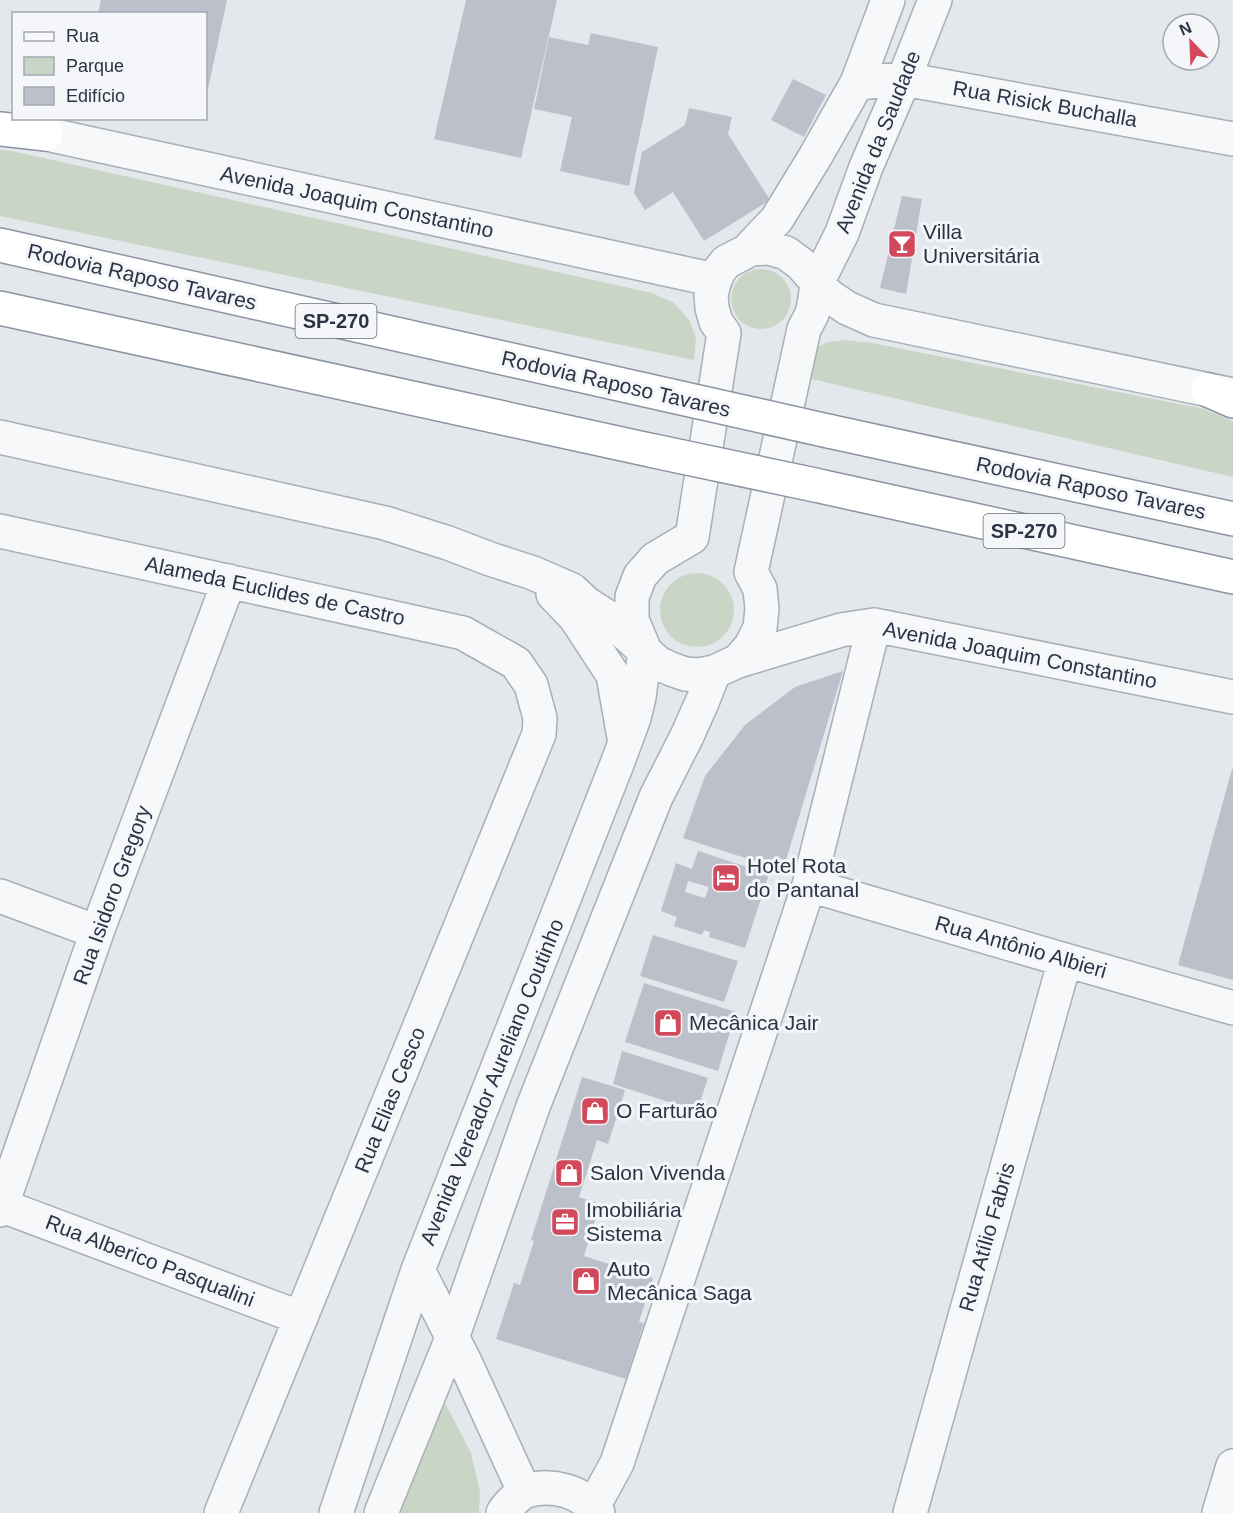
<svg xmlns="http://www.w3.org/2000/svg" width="1233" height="1513" font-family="Arial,sans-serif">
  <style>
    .green { fill: #c9d6c5 }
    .building { fill: #bbc0ca; fill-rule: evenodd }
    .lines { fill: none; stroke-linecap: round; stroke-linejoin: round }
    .minor-casing { stroke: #a9aeb7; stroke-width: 36 }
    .highway-casing { stroke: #8b94a3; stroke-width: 36 }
    .minor { stroke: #f7f8fa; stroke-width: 33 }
    .highway { stroke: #fff; stroke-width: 33 }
    .highway-bridge-casing { stroke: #8b94a3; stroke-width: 36; stroke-linecap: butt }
    .highway-bridge { stroke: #fff; stroke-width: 33 }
    .labels { text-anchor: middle; stroke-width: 6; stroke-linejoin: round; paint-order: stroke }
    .shield { fill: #f4f6f9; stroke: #676e7b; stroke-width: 1.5 }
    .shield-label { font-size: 20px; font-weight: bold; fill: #2b3445 }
    .street-label { font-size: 21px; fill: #2b3445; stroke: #f4f6f9 }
    .poi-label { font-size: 21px; fill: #2b3445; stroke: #f4f6f9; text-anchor: start }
  </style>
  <rect width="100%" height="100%" fill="#e4e7ec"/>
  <path class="green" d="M0,150L12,151L652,293L674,303L689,320L696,337L694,360L0,216Z
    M731 299a30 30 0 1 1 60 0a30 30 0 1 1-60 0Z
    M845,340L872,343L1204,409L1233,421V477L803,377L808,351L828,342Z
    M660 610a37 37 0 1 1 74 0a37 37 0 1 1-74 0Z
    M441,1395L471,1453L480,1492L479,1513H396Z"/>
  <path class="building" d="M101,0H227L206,98V14H98Z
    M466,0H557L521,158L434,139Z
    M591,33L658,47L629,186L560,171L572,117L534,109L549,37L588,45Z
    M793,79L826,95L804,137L771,120Z
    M689,108L732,117L728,134L770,200L704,241L673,192L645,210L634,193L642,152L685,125Z
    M902,196L922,199L906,294L880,288Z
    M843,671L783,870L683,838L705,776L745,725L795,687Z
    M1232,769H1233V980L1178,965Z
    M698,851L769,874L745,948L709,937L710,932L704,930L702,935L674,926L677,917L661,911L676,863L692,869ZM688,881L709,887L705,898L685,892Z
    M653,935L738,961L724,1002L640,976Z
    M644,983L736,1012L718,1071L625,1042Z
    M622,1051L708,1078L697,1111L613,1084Z
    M582,1077L625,1090L608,1144L597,1140L579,1197L600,1204L584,1256L653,1278L639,1322L644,1323L626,1379L496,1339L514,1283L520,1285L534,1241L531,1240Z"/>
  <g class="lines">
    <g class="minor-casing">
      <path id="minor" d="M857,83L904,79L1233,139
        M19,128L715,280
        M747,251L777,219L815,157L857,83L888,0
        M0,437L385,523L448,543L490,559L533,573L572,590L587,604L606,616L658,663L671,669L685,674L699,675L714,672L738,661L751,646L760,628L762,609L760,589L751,572L804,329L812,314L815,299L817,283L842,233L866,167L904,79L935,0
        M0,531L463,633L516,663L531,685L540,718L539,734L221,1513
        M553,594L575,617L613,675L624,737
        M738,661L841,630L874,625L1233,697
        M809,885L1065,960L1233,1008
        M0,896L97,932
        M0,1205L301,1318
        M0,1210L97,932L229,581
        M418,1270L465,1362L524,1491
        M593,1507L617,1463L809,885L874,625
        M336,1513L418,1270L617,764L634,718L639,697L645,651L632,620V597L640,576L655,559L692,537L724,333L716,322L712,308L711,294L715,280L719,271L726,262L751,249L769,248L786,253L801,264L828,295L847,308L874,320L1233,395
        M381,1513L452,1338L534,1104L656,797L687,736L703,700L714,672
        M503,1513C506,1507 520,1493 526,1491C552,1483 582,1491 598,1513
        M910,1513L1065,960
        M1219,1513L1233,1466"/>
    </g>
    <g class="highway-casing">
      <path id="highway" d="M0,129L46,134
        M0,245L672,396
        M0,308L654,451
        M1208,390L1233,401
        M828,431L1233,519
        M815,485L1233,577"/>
    </g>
    <use href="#minor" class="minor"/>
    <use href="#highway" class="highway"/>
    <g class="highway-bridge-casing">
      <path id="highway-bridge" d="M672,396L828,431
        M654,451L815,485"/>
    </g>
    <use href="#highway-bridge" class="highway-bridge"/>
  </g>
  <defs>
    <g id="bar-square" transform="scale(1.5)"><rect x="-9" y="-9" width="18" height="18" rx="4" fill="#d1495b" stroke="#f4f6f9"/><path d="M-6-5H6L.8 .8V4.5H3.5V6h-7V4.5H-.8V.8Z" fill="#fff"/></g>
    <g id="hotel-square" transform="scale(1.5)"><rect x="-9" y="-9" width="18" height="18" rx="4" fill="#d1495b" stroke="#f4f6f9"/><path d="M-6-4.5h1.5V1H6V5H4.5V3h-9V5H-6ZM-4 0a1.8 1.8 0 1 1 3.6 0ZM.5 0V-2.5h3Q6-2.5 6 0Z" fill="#fff"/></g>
    <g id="shop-square" transform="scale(1.5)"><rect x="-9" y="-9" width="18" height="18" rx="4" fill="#d1495b" stroke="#f4f6f9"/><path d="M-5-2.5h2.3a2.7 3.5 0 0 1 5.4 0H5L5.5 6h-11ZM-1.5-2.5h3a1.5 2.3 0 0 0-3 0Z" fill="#fff"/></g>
    <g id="office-square" transform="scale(1.5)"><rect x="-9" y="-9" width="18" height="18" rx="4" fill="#d1495b" stroke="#f4f6f9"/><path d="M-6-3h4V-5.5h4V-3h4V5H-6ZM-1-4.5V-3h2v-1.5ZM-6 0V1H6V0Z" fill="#fff"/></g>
  </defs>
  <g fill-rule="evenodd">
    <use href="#bar-square" x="902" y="244"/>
    <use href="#hotel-square" x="726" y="878"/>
    <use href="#shop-square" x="668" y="1023"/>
    <use href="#shop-square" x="595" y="1111"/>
    <use href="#shop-square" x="569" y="1173"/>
    <use href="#office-square" x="565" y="1222"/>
    <use href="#shop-square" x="586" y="1281"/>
  </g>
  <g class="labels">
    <g class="shield">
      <rect x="295.5" y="304" width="81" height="34" rx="4.5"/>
      <rect x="983.5" y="514" width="81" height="34" rx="4.5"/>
    </g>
    <g class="shield-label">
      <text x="336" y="328">SP-270</text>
      <text x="1024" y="538">SP-270</text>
    </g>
    <g class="street-label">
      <text transform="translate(1045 104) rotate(10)" y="7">Rua Risick Buchalla</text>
      <text transform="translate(878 142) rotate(-68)" y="7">Avenida da Saudade</text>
      <text transform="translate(357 202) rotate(12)" y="7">Avenida Joaquim Constantino</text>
      <text transform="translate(142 277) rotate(13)" y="7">Rodovia Raposo Tavares</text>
      <text transform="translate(616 384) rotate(13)" y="7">Rodovia Raposo Tavares</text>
      <text transform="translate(1091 488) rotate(12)" y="7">Rodovia Raposo Tavares</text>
      <text transform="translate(275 591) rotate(12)" y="7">Alameda Euclides de Castro</text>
      <text transform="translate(1020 655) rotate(11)" y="7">Avenida Joaquim Constantino</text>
      <text transform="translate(112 895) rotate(-70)" y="7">Rua Isidoro Gregory</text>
      <text transform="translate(1021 947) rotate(16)" y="7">Rua Antônio Albieri</text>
      <text transform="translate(492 1082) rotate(-68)" y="7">Avenida Vereador Aureliano Coutinho</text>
      <text transform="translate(390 1100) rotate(-68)" y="7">Rua Elias Cesco</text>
      <text transform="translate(987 1237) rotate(-74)" y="7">Rua Atílio Fabris</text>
      <text transform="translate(150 1261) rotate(21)" y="7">Rua Alberico Pasqualini</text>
    </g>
    <g class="poi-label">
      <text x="923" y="239">Villa<tspan x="923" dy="24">Universitária</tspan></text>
      <text x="747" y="873">Hotel Rota<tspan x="747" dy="24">do Pantanal</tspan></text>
      <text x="689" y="1030">Mecânica Jair</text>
      <text x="616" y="1118">O Farturão</text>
      <text x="590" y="1180">Salon Vivenda</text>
      <text x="586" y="1217">Imobiliária<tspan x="586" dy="24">Sistema</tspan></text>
      <text x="607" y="1276">Auto<tspan x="607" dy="24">Mecânica Saga</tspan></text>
    </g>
  </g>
  <rect x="12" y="12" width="195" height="108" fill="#f4f6f9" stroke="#a4a8b1" stroke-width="1.5"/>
  <rect x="24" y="32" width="30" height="9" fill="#f7f8fa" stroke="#a4a8b1" stroke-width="1.5"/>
  <text x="66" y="42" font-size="18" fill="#2b3445">Rua</text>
  <rect x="24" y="57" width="30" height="18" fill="#c9d6c5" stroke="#a4a8b1" stroke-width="1.5"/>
  <text x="66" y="72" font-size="18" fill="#2b3445">Parque</text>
  <rect x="24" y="87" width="30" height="18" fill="#bbc0ca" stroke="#a4a8b1" stroke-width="1.5"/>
  <text x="66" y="102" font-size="18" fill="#2b3445">Edifício</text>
  <g transform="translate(1191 42) rotate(337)"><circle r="28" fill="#f4f6f9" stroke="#a4a8b1" stroke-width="1.5"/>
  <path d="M0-4.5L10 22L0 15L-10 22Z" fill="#d1495b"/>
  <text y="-9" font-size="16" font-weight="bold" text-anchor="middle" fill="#2b3445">N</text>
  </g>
</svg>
